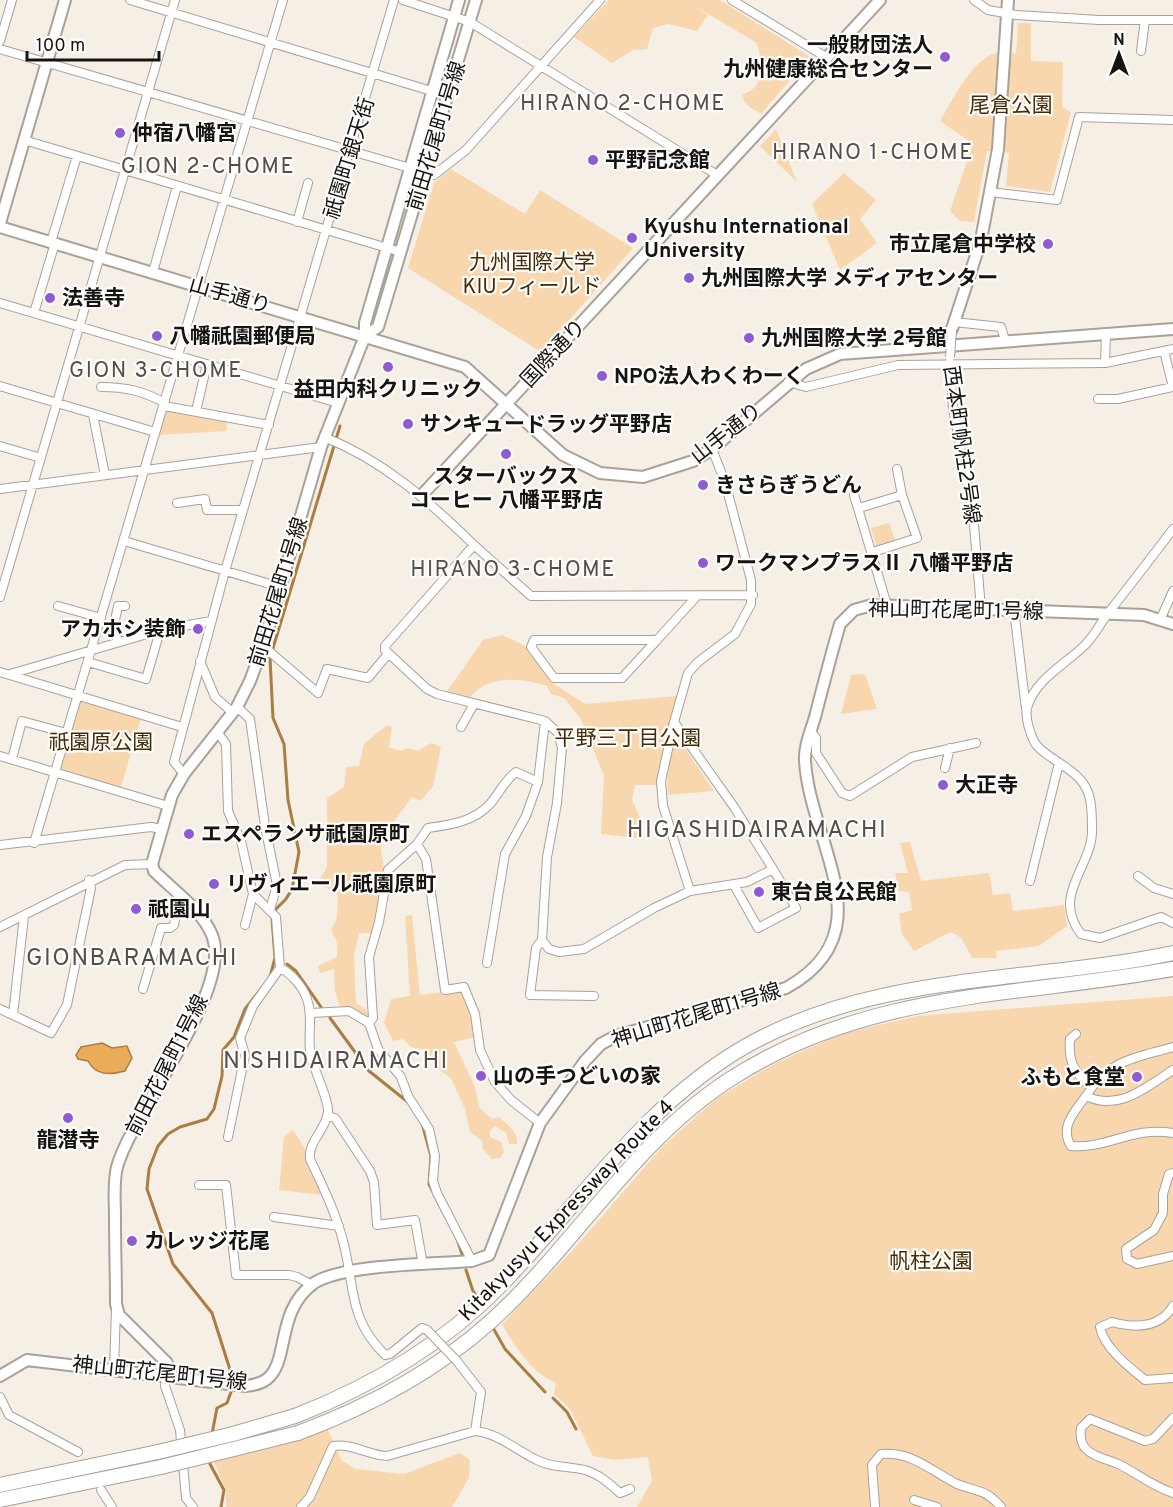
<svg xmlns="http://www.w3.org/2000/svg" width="1173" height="1507" font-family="Overpass,'Noto Sans JP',sans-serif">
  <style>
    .green { fill: #f8d7af }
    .water { fill: #eaac58; stroke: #aa7e43; stroke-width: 1.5 }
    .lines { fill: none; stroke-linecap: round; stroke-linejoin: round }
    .stream { stroke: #aa7e43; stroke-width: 3 }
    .street-casing { stroke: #a8a29a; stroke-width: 10 }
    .secondary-casing { stroke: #a8a29a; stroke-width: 14 }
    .highway-casing { stroke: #a8a29a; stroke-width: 16 }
    .street { stroke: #fff; stroke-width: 8 }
    .secondary { stroke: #fff; stroke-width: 10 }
    .highway { stroke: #fff; stroke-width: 14 }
    .street-bridge-casing { stroke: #a8a29a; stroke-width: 10; stroke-linecap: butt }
    .highway-bridge-casing { stroke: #a8a29a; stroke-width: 16; stroke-linecap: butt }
    .street-bridge { stroke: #fff; stroke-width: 8 }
    .highway-bridge { stroke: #fff; stroke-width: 14 }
    .poi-dot { fill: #8f5bd3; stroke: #fefdfb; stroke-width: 2 }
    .labels { text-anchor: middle; stroke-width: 4.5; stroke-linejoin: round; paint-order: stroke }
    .poi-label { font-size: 21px; font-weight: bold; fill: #161411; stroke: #fefdfb; text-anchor: start }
    .park-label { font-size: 21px; fill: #452c06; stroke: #fefdfb }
    .street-label { font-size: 21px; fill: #161411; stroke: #fefdfb }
    .neighbourhood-label { font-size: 22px; letter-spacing: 1.5px; fill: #544f48; stroke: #fefdfb }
    .quarter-label { font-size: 24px; letter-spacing: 1.5px; fill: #544f48; stroke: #fefdfb }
  </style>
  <rect width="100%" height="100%" fill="#f6efe6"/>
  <path class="green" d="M609,0H720L810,57L761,114C753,109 742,105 743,94C767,87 762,62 757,43L693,5L708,15L697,31L669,24L653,28L647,49L633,50L612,63L574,37Z
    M1018,23H1031V61L1063,62L1062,107L1071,112L1050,192L1006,186L1009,153L987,151L974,222L960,221L950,211L973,144L940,121C952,101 970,63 993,54C999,52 1010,54 1016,54Z
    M776,129L797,182L760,146Z
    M451,169L525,214L540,190L633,248L541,352L408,268L434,183Z
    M844,173L876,200L860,219L877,243L840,270L812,204Z
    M165,409L228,420L226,431L157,435Z
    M889,523L896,542L877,548L871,528Z
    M502,635L524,645L551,682L585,704L677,696L658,775V785H635L632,800L641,820L637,838L601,834L604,776L581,719L564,698L551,694L547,686C520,678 490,674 470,697L446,693L483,640Z
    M865,674L877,709L841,714L851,675Z
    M84,701L141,718L121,787L63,771L60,766L79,703Z
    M387,725L392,727L389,747L401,751L408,748L418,751L431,743L441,747L433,786L421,801L412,797L389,828L383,827L381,851L384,868L372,933H359L354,956L356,1003L365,1009L370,1017L368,1019L352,1007L340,1008L335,991L334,969L320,973L318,966L337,957V942L331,930L337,918L338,895L323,886L321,877L327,867V798L344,787L346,767L359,766L364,744Z
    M676,735L714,791L668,795L667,771Z
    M910,842L921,881L989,873L993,895L1010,893L1013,911L1064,905L1067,926L1039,946L996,951L997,958H972L961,938L951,932L914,951L902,934L899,914L912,910L909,892L899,891L895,873H908L900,843Z
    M412,915L420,995L461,990L472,1016L475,1037L454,1042L475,1087L479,1107L492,1119L499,1117C507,1125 518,1131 517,1144H509L506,1133L495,1126L490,1130V1137L501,1142L504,1152L500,1158L492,1159L483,1149L482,1141L470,1132L465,1109L451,1078L437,1068L424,1050L411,1047L403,1039L393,1041L384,1023L391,999L410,996L405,916Z
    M1173,996V1507H637L652,1481L648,1457L616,1460L593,1456L570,1409L554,1394L556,1383C532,1373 514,1346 502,1324L573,1250L662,1147L716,1099L772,1065L841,1034L917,1016Z
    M293,1130L306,1150V1160L322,1195L279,1190L284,1137Z
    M327,1428L342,1461L356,1469L404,1474L460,1453L470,1460L469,1478L452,1507H226V1490L213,1460Z"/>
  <path class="water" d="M102,1043L112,1048L127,1046L132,1058L125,1071C110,1075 96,1076 88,1061L78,1059L76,1055L81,1047Z"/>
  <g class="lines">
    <path class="stream" d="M287,964L296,971L321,1007
      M270,977L275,958L272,919L276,909L286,899L292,889L299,852L288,800L284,744L273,718L270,658L340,426
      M330,1018L369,1071L409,1103
      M423,1127L431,1156L429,1184L440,1206
      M457,1239L462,1254
      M466,1270L473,1291L480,1301
      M492,1326L505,1349L545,1392
      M232,1376L212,1313L173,1264L147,1189L149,1169L158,1146L168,1134L180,1127L207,1119L214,1109L222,1076L223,1050L234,1037L245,1009L261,989
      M553,1398L567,1412L576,1429
      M212,1434L217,1408L227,1403L231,1392
      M210,1459V1464L224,1490L221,1507"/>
    <g class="street-casing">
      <path id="street" d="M130,0L448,96
        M403,0L470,22L717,175
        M732,0L826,57
        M974,0L988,10L1016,15L1099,20H1173
        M0,41L12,0
        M0,49L434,175L466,150L600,0
        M1141,51L1145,20
        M24,140L401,252
        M990,192L1057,200L1079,117L1173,120
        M297,222L308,183
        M51,242L77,156
        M153,272L177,186
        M0,303L338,403
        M34,313L55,243
        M954,322L1001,327L1005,340
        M950,362L953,409L973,513L981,609
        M1105,363L1106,333
        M788,382L806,387L898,365L1105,363L1173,349
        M0,386L155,432
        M101,387C126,387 143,391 165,403
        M1098,399H1118L1173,387L1164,351
        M164,406L269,425
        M196,411L207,364
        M93,415L105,475
        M324,437C383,460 430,502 474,545L385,646V650L427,689L437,694L545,721L558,733L562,748L557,803L547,857L542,940L549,949L559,952L584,949L654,908L690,891L747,882L773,869L734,807L674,722L688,673L698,662L735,634L751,604V580L725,482L712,449
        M0,446L41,458
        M0,489L321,447
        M854,495L887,605
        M177,503L205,499L207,510H243
        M859,508L902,495
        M1173,529C1152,557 1131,584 1109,612C1101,622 1095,635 1085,645C1066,664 1035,679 1027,708C1025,718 1030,734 1035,743C1039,750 1048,755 1055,760C1089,782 1092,790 1092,831C1092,867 1051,895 1081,934L1100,938L1161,917L1173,923
        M124,541L280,587
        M474,545L531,596L753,595
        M873,552L917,538L902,495L897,469
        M0,597L175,0
        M58,606L101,618
        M1014,610L1026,709
        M1161,618L1173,591
        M657,640L622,678H554L531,647L534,640H657L697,596
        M117,642L115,620L118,606H125
        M263,646L318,693L327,669L368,678L388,654
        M200,661L215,697L233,713
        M88,662L146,679L160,631
        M0,672L182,727
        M10,674L161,630L211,621
        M237,707L250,719L265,826L277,885L270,910
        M674,722L661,781L663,806L690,891
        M461,727L474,704
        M811,731L816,738V753L842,793L850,796L912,757L976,743
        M218,733L226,744L228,811L241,841L253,894L245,925
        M0,756L168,806
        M12,759L22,721L66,733
        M945,768L950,748
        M184,774L174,762L225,571L394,0
        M34,843L283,0
        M417,844L426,859L445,990L464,987L475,1014L480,1050L495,1082L511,1100L540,1123
        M0,845L151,827L161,829
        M1138,876L1154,888L1173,894
        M1030,881L1059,763
        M734,885L758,928L796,908L773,869
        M0,927L125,865L152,864
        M542,940L536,948L530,995L594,996
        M487,963L505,854L526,816L538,782L545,721
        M280,968C291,973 303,987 307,999C313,1016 308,1033 310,1050C312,1068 329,1098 328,1112C326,1130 308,1141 310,1159C323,1187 337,1215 344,1245C355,1290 349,1319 385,1355L390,1354L422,1328L427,1330
        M143,989L161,928H170L174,925L179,896
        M0,1009L51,1033L67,1005L91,888L89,880
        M311,1013L349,1011L369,1023L378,1049L401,1077L408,1096L429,1129L435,1156L433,1181L437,1193L472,1261
        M13,1015L24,916
        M369,1023L373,1018L369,957L379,922L388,870L417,844L428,828C449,825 473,822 489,805C499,794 504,781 516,772L538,782
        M1076,1034L1070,1039C1068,1061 1074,1073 1091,1087
        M1173,1070C1146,1087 1119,1112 1086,1096C1075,1111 1059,1127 1071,1146C1108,1149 1132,1126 1173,1133
        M1086,1096C1108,1060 1135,1058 1173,1047
        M328,1116L335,1118L370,1171L374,1182L377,1225L415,1220L423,1265
        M228,1137L245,1055L240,1038L253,1006L280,968L276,917L253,894
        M1173,1173L1169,1174L1163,1194V1213L1154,1230L1126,1249L1127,1259L1137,1264L1173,1256
        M199,1185H226L236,1275H289L297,1277L312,1285
        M274,1217L339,1226
        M1173,1306C1159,1329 1134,1328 1112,1322L1100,1327C1104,1348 1129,1367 1145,1380L1173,1378
        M456,1360L481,1392L475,1431
        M114,1369L116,1309
        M166,1376L165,1386L180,1430L186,1498L193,1507
        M0,1397L9,1415L78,1452
        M1173,1418L1153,1439L1145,1441L1090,1419L1081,1428C1080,1436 1080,1444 1087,1450C1096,1458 1107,1459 1118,1464C1137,1473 1152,1486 1173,1493
        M101,1490L112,1507
        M914,1500L937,1507
        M301,1507L310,1497L333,1446C352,1443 368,1455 387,1456L475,1431C498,1433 517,1451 539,1461C554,1468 569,1466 585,1470C599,1474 610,1484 620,1493L630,1489
        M875,1507L872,1465L881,1454C912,1451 931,1471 957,1484C977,1492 986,1489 1001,1507"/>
    </g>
    <g class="secondary-casing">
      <path id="secondary" d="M459,0L365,323V336L378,327L476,0
        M0,223L65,0
        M0,227L465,367L563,455L600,473L643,477L693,461L712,449L806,369L840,354L1173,329
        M952,329L981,240L998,149L1008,0
        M422,495L880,0
        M0,1376L27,1360L246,1386C253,1385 261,1384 267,1379C290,1361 275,1311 314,1283C343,1264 435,1264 472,1261L489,1255L540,1123L585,1061L601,1044L616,1036L786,988C887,932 810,844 805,761C804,746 811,731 815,717C823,686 831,655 840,624L854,610L872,605L1144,615L1173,624
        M166,1376L167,1363L119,1315L116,1304C116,1275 115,1246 115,1217C115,1201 113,1184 117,1167C133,1110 234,990 212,935C202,910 173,890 154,871L152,864L172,795L184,774L237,707L250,681L263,646L321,447L365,336"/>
    </g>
    <g class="highway-casing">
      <path id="highway" d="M295,1416C372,1386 441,1346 499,1287C580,1204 643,1105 746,1046C877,972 1030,983 1173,953
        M298,1433C368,1407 433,1373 489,1323C575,1246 633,1141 732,1078C869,990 1019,997 1173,969
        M0,1485L158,1452
        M0,1500L161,1467"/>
    </g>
    <use href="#street" class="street"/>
    <use href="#secondary" class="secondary"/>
    <use href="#highway" class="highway"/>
    <g class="street-bridge-casing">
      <path id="street-bridge" d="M950,357L952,329
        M427,1330L456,1360"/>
    </g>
    <g class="highway-bridge-casing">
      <path id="highway-bridge" d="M158,1452L233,1434L295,1416
        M161,1467L298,1433"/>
    </g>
    <use href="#street-bridge" class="street-bridge"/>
    <use href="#highway-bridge" class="highway-bridge"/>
  </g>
  <g class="poi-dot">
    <circle cx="945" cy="57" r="6"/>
    <circle cx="120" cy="133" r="6"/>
    <circle cx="593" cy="160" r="6"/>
    <circle cx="632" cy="238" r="6"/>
    <circle cx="1048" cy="244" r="6"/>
    <circle cx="689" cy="278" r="6"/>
    <circle cx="50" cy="298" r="6"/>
    <circle cx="157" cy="336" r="6"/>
    <circle cx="749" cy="338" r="6"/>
    <circle cx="388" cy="367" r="6"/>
    <circle cx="602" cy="376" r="6"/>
    <circle cx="408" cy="424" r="6"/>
    <circle cx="506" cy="454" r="6"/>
    <circle cx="703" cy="485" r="6"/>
    <circle cx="703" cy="563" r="6"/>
    <circle cx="198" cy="629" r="6"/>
    <circle cx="943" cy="785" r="6"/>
    <circle cx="189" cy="834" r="6"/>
    <circle cx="214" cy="884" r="6"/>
    <circle cx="759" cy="892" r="6"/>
    <circle cx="136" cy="909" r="6"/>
    <circle cx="481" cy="1076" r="6"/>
    <circle cx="1137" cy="1077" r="6"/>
    <circle cx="68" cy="1118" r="6"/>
    <circle cx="132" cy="1241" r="6"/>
  </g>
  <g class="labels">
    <g class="poi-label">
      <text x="933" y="52" text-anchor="end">一般財団法人<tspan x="933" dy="24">九州健康総合センター</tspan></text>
      <text x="132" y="140">仲宿八幡宮</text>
      <text x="605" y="167">平野記念館</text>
      <text x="644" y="233">Kyushu International<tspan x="644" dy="24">University</tspan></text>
      <text x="1036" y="251" text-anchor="end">市立尾倉中学校</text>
      <text x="701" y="285">九州国際大学 メディアセンター</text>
      <text x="62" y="305">法善寺</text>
      <text x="169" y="343">八幡祇園郵便局</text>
      <text x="761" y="345">九州国際大学 2号館</text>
      <text x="614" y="383">NPO法人わくわーく</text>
      <text x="388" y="396" text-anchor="middle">益田内科クリニック</text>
      <text x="420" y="431">サンキュードラッグ平野店</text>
      <text x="506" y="483" text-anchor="middle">スターバックス<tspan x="506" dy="24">コーヒー 八幡平野店</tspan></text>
      <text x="715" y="492">きさらぎうどん</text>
      <text x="715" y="570">ワークマンプラスⅡ 八幡平野店</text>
      <text x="186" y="636" text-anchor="end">アカホシ装飾</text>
      <text x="955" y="792">大正寺</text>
      <text x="201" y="841">エスペランサ祇園原町</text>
      <text x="226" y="891">リヴィエール祇園原町</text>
      <text x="771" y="899">東台良公民館</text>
      <text x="148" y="916">祇園山</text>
      <text x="493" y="1083">山の手つどいの家</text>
      <text x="1125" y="1084" text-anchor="end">ふもと食堂</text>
      <text x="68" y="1147" text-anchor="middle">龍潜寺</text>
      <text x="144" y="1248">カレッジ花尾</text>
    </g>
    <g class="park-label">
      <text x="1011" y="112">尾倉公園</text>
      <text x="532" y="269">九州国際大学<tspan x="532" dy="24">KIUフィールド</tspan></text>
      <text x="628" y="745">平野三丁目公園</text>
      <text x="101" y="749">祇園原公園</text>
      <text x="931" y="1268">帆柱公園</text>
    </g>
    <g class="street-label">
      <text transform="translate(436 136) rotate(-73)" y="7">前田花尾町1号線</text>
      <text transform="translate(349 158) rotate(-73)" y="7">祇園町銀天街</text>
      <text transform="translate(230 295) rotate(16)" y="7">山手通り</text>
      <text transform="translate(553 353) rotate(-47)" y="7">国際通り</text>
      <text transform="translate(726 433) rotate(-38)" y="7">山手通り</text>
      <text transform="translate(962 445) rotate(82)" y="7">西本町帆柱2号線</text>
      <text transform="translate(278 592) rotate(-73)" y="7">前田花尾町1号線</text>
      <text transform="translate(956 610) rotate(1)" y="7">神山町花尾町1号線</text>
      <text transform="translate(696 1015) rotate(-17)" y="7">神山町花尾町1号線</text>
      <text transform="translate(167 1065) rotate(-63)" y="7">前田花尾町1号線</text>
      <text transform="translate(566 1210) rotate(-46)" y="7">Kitakyusyu Expressway Route 4</text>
      <text transform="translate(160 1373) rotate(6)" y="7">神山町花尾町1号線</text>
    </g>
    <g class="neighbourhood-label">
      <text x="623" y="110">HIRANO 2-CHOME</text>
      <text x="873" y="159">HIRANO 1-CHOME</text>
      <text x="208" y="173">GION 2-CHOME</text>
      <text x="156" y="377">GION 3-CHOME</text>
      <text x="513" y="576">HIRANO 3-CHOME</text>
    </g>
    <g class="quarter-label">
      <text x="757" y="837">HIGASHIDAIRAMACHI</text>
      <text x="132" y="965">GIONBARAMACHI</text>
      <text x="336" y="1068">NISHIDAIRAMACHI</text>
    </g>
  </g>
  <g transform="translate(1119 54)" stroke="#fefdfb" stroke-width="4.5" paint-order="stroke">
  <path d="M0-4.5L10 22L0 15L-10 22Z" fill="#161411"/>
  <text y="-9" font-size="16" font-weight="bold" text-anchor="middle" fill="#161411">N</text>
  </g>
  <path d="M27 51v9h132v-9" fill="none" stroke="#161411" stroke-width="3"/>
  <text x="36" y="51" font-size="18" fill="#161411" stroke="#fefdfb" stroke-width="4.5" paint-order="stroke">100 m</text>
</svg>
